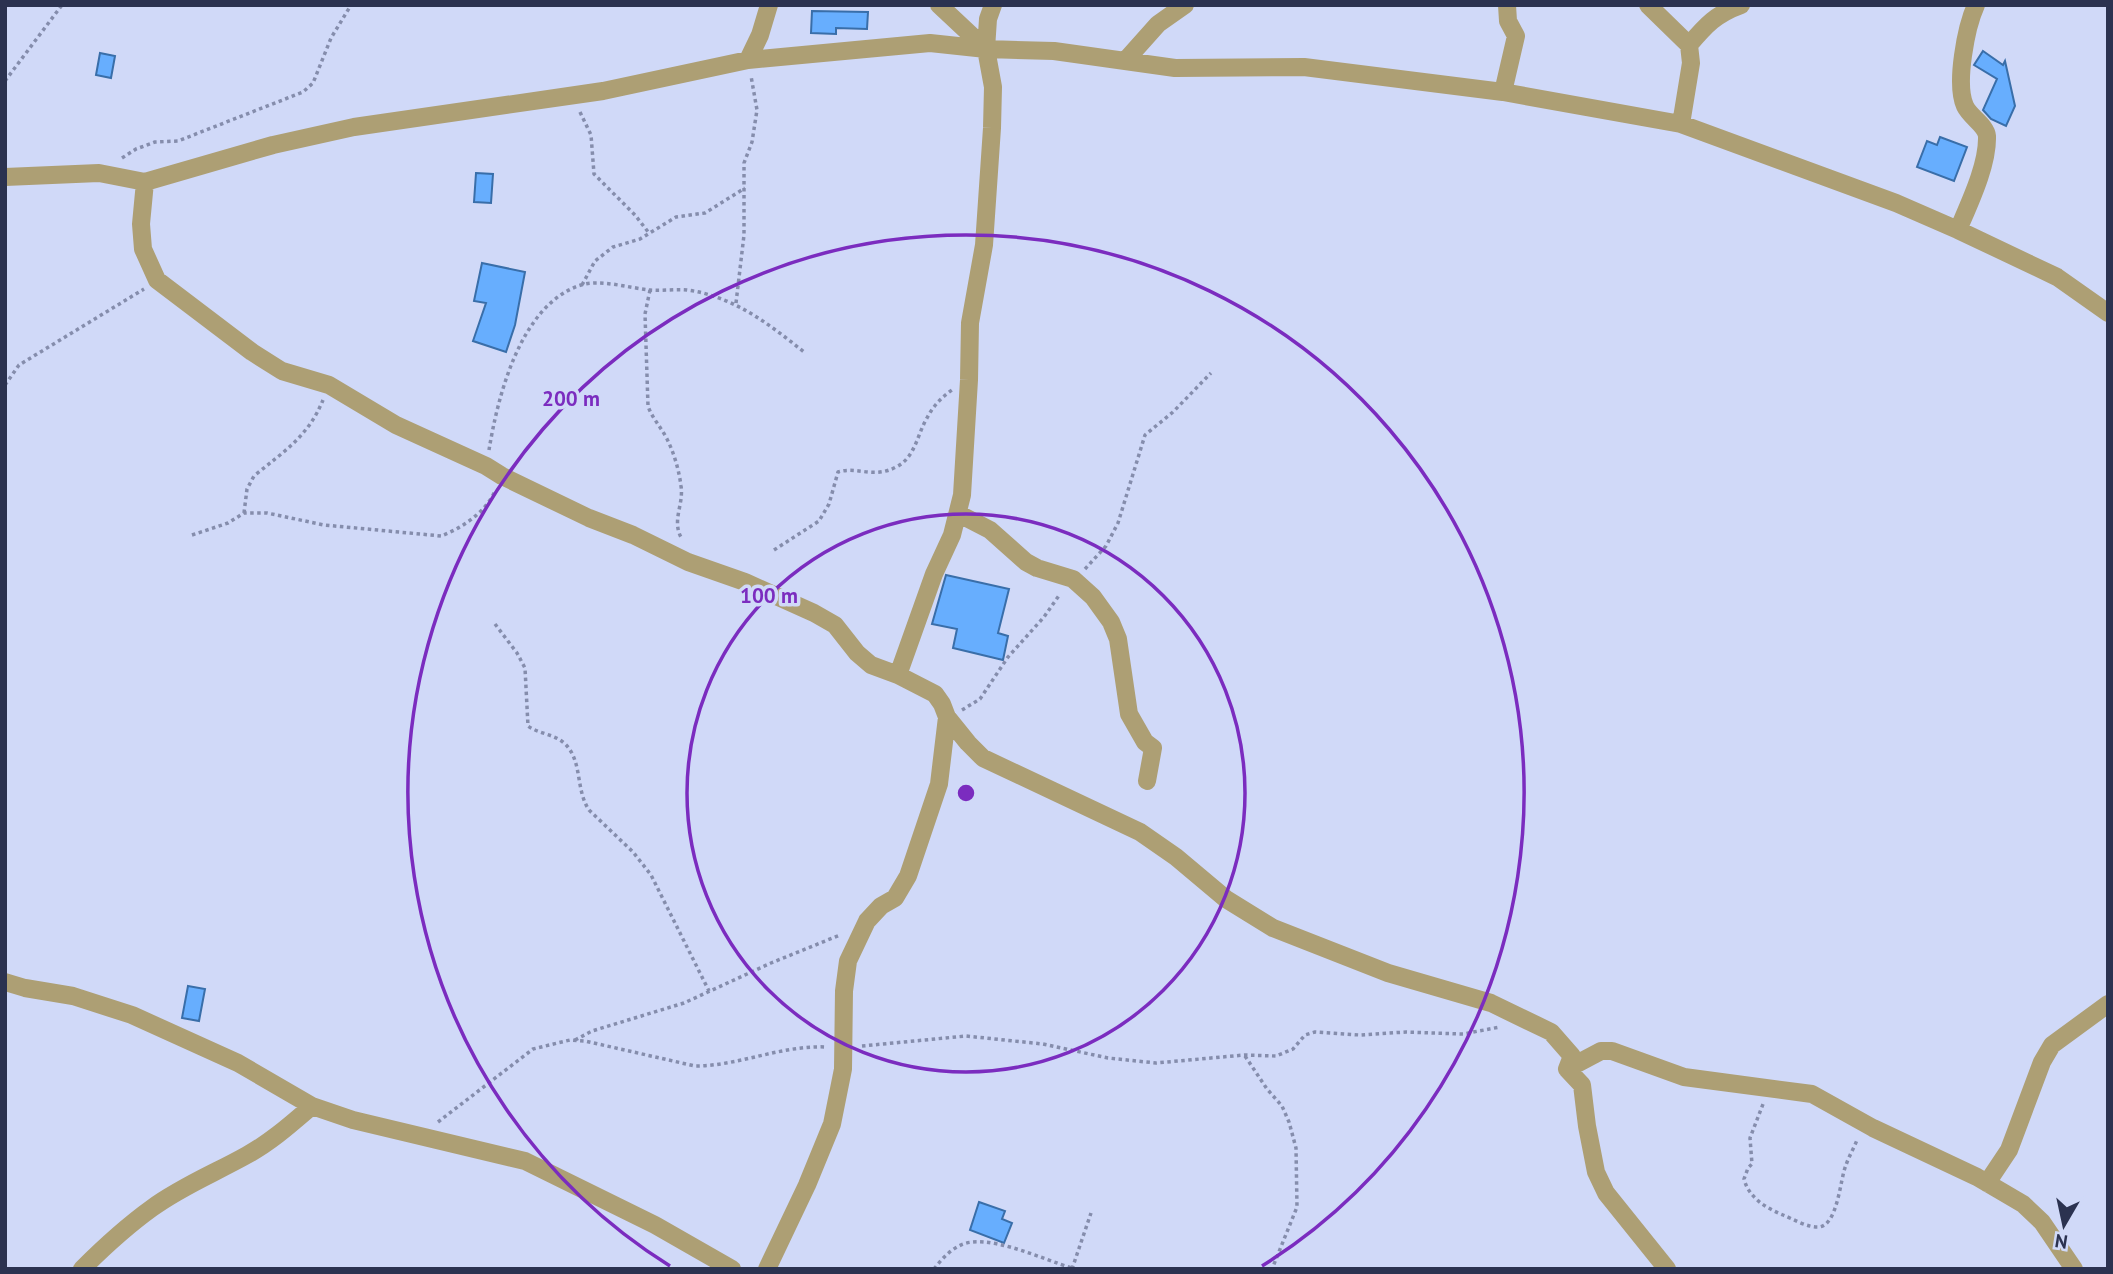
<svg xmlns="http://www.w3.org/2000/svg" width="2113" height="1274" font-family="'PT Sans',sans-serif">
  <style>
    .building { fill: #67aefe; stroke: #396ea9; stroke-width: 2 }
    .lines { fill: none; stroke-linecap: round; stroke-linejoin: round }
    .path { stroke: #858dac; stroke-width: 3.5; stroke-dasharray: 3.5 3.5; stroke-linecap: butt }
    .minor { stroke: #ad9f74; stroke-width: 18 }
    .ring { fill: none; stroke: #7b2cbf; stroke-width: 3.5 }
    .centre { fill: #7b2cbf; stroke: #d0d9f8; stroke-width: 3.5 }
    .ring-label { font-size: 21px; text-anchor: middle; font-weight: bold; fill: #7b2cbf; stroke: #d0d9f8; stroke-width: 7; stroke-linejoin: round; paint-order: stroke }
  </style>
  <rect width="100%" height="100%" fill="#d0d9f8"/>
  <path class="building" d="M812,11L868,12L867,29L836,28V34L811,33Z
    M1983,51L2003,65L2005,61L2015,106L2006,126L1991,119L1983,110L1997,79L1974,65Z
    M100,53L115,56L111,78L96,75Z
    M1940,137L1967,147L1954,181L1917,167L1927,141L1937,145Z
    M476,173L493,174L491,203L474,202Z
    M482,263L525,272L515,325L506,352L473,341L486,303L474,301Z
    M946,575L1009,589L998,633L1008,636L1003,660L953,648L957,629L932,624Z
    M188,986L205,989L199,1021L182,1018Z
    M979,1202L1005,1211L1002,1219L1012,1223L1004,1243L970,1230Z"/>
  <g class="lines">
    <path class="path" d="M5,81L62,5
      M580,112L591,135L594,174L635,215L649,233
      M122,158L136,149L155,142L178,141L303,92L313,83L331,38L351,5
      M582,285L595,261L613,247L640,239L676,217L705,213L745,188
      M650,290L645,314L648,406C652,418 661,427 667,439C674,453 679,470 681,486C684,505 671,521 682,539
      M736,303L744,235V163L752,142L757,110L751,76
      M5,385L19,365L144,289
      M489,450C498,395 521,304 581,285C601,279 629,288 650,290C662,291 675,289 687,290C733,296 769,324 804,352
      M244,513L247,489L254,476C283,452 308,437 323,400
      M192,535L228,523L244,513H267L324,525L441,536C462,528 486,512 495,491
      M774,550L819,521L829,504L838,472C856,466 874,479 896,467C915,458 917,435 927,418C933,406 942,397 952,390
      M1085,569L1106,546L1118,523L1145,435L1173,412L1211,373
      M495,624L517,653L525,668L528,726C539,734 554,734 564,743C583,760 575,789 589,810L633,852L651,875L709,991
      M962,710L980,699L1008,657L1044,617L1060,594
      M575,1040L592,1031L684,1003L771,963L840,935
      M862,1046L966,1036L1043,1044L1108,1058L1156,1063L1244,1055L1276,1056L1293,1049L1305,1035L1315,1032L1360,1035L1406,1032L1463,1034L1500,1027
      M1245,1056L1267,1089L1282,1106L1289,1122L1296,1148L1297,1207L1272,1269
      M1763,1104L1750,1138L1752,1164L1748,1168L1744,1179C1749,1198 1766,1208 1783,1215C1793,1219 1808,1228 1819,1227C1838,1225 1840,1179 1846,1165C1849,1156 1854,1148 1857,1140
      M438,1122L533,1049L570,1040L585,1041L695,1066C739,1066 781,1045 826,1047
      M934,1269C941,1260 949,1251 959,1246C985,1231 1044,1260 1072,1268
      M1072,1269L1091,1213"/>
    <path class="minor" d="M939,5L986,49
      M1648,5L1689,45L1691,63L1681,124
      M1689,45C1706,25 1716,14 1741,5
      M748,60L760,35L769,5
      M1125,61L1158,24L1185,5
      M1503,92L1516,36L1508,21L1507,5
      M5,177L99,173L145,182
      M1958,230C1969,204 1988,165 1987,136C1986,125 1970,117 1965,106C1955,84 1966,27 1976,5
      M959,514L990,530L1026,562L1037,568L1073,579L1093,597L1111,622L1118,639L1129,714L1145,742L1153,748L1147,781
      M898,675L934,574L952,535L962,495L969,380L970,323L984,245L992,128L993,87L986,49L988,19L993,5
      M5,982L25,988L73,996L132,1015L238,1063L312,1106L353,1120L525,1161L655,1225L732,1269
      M1567,1069L1601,1051H1612L1684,1077L1812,1094L1873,1128L1977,1177L2023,1204L2042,1222L2074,1269
      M1987,1183L2009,1150L2042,1062L2052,1045L2108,1004
      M82,1269C104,1247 127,1226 152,1208C182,1186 215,1173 247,1155C271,1142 291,1124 312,1106
      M767,1269L807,1185L832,1124L843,1069L844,991L848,961L867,921L881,906L895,898L908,876L939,784L947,717
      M1667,1269L1606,1193L1596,1172L1587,1126L1582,1085L1567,1069L1572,1056L1551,1032L1491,1003L1388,973L1273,928L1226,899L1176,857L1140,832L983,758L968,743L947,717L942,704L935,694L898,675L871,665L857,653L835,625L814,613L745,582L688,562L633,535L589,518L502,476L486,466L396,425L329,385L282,371L252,352L157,280L143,249L141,224L145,182L273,145L354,127L603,91L748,60L930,43L986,49L1054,51L1175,68L1304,67L1503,92L1681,124L1896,203L1958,230L2057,277L2108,313"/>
  </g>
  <g class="ring">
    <circle cx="966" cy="793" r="279"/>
    <path d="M670 1266A558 558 0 1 1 1262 1266"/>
  </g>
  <circle cx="966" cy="793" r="10" class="centre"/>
  <g class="ring-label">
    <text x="571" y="406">200 m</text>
    <text x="769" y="603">100 m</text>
  </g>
  <rect width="2113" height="1274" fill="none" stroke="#2b3250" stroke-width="14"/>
  <g transform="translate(2064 1225) rotate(189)" stroke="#d0d9f8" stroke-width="5" paint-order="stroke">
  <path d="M0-5L12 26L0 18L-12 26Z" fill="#2b3250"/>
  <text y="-10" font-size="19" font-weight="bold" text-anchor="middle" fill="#2b3250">N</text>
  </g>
</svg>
